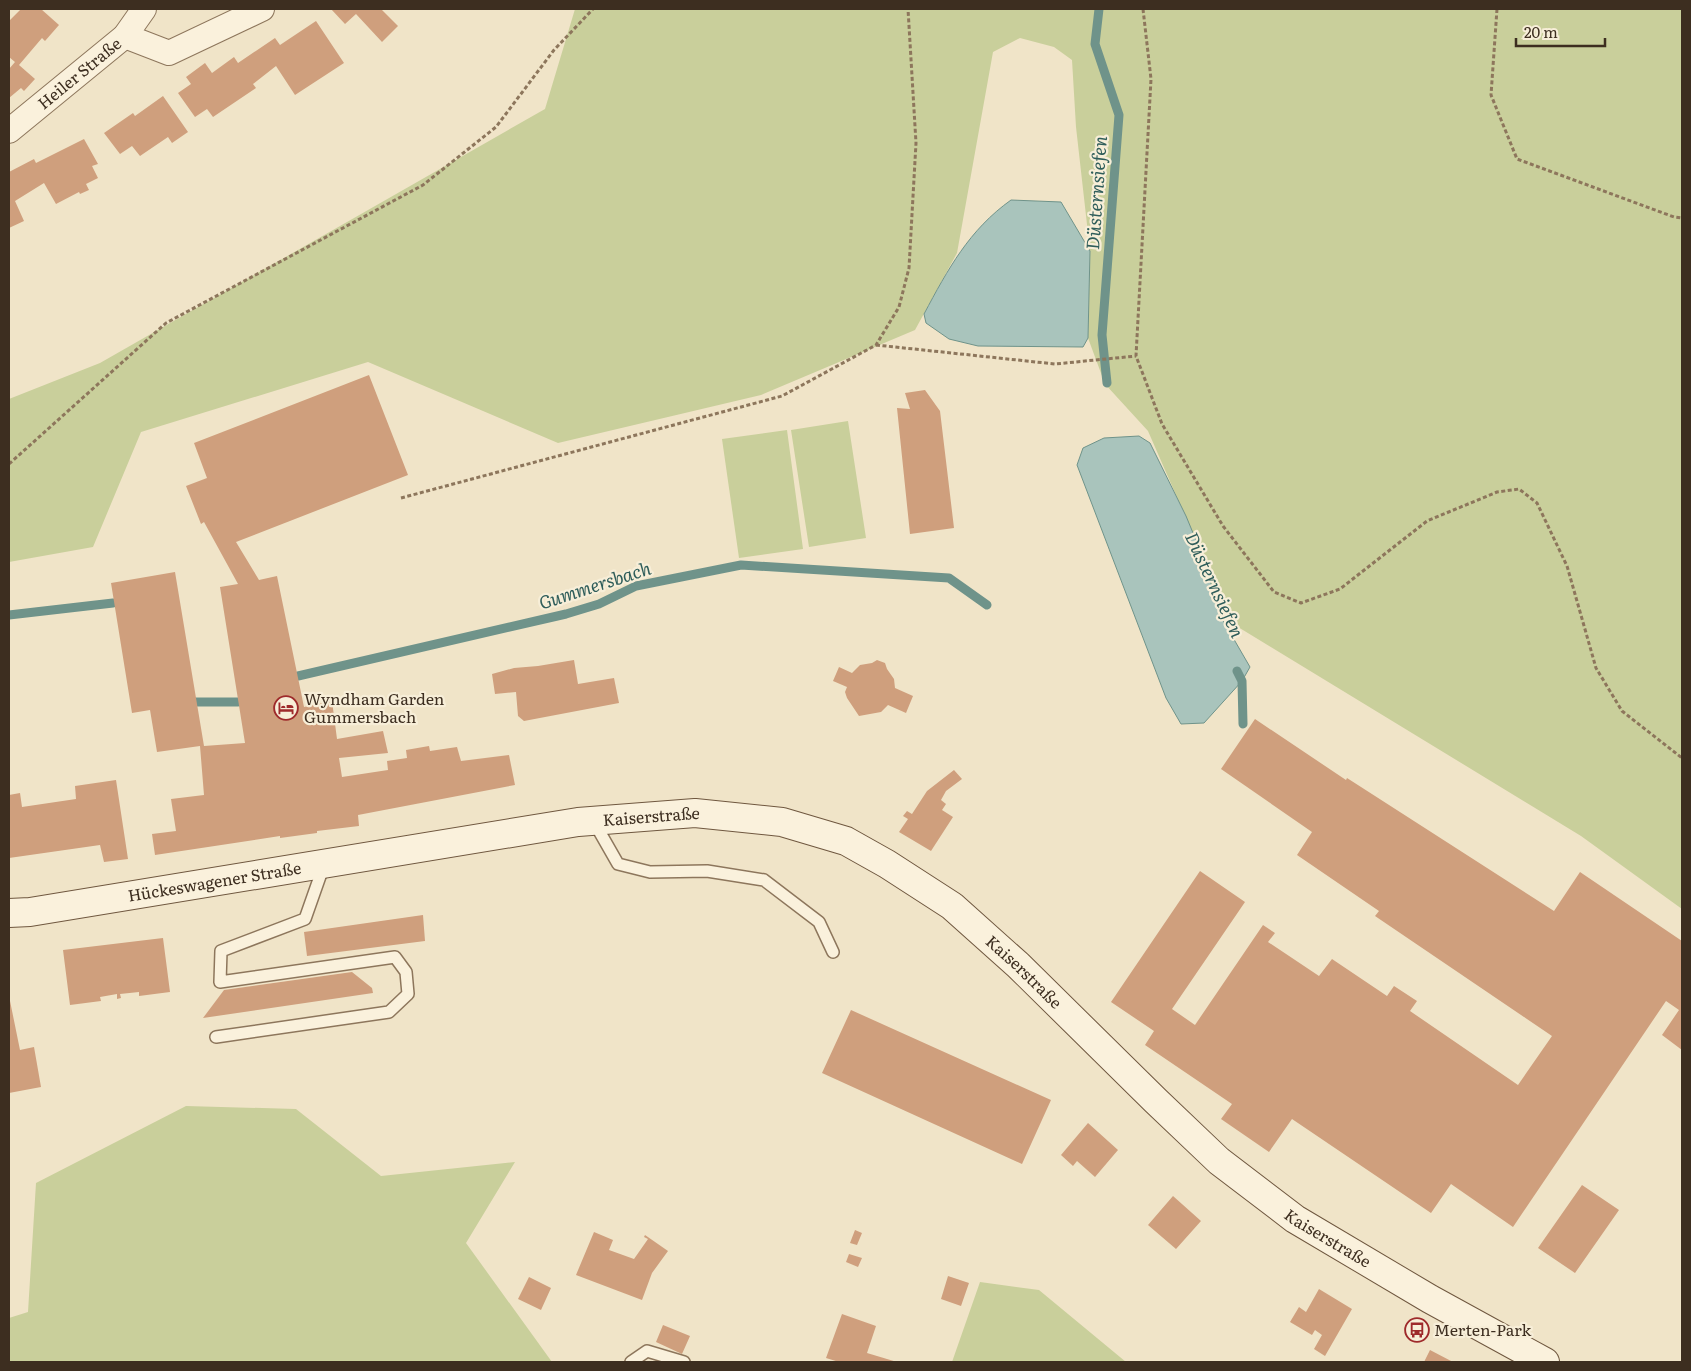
<svg xmlns="http://www.w3.org/2000/svg" width="1691" height="1371" font-family="Literata,serif">
  <style>
    .green { fill: #c9cf9b }
    .water { fill: #a9c4bc; stroke: #6f938a }
    .lines { fill: none; stroke-linecap: round; stroke-linejoin: round }
    .stream { stroke: #6f938a; stroke-width: 9 }
    .building { fill: #cf9f7d }
    .lane-casing { stroke: #8d765c; stroke-width: 14 }
    .street-casing { stroke: #8d765c; stroke-width: 26 }
    .secondary-casing { stroke: #6f573f; stroke-width: 30 }
    .path { stroke: #8d765c; stroke-width: 3; stroke-dasharray: 4 2.5; stroke-linecap: butt }
    .lane { stroke: #faf1dc; stroke-width: 11 }
    .street { stroke: #faf1dc; stroke-width: 24 }
    .secondary { stroke: #faf1dc; stroke-width: 28 }
    .labels { text-anchor: middle; stroke-width: 4.5; stroke-linejoin: round; paint-order: stroke }
    .street-label { font-size: 16px; fill: #3d2e20; stroke: #f7eed8 }
    .poi-label { font-size: 16px; fill: #3d2e20; stroke: #f7eed8; text-anchor: start }
    .water-label { font-size: 18px; font-style: italic; fill: #2f5d5a; stroke: #f7eed8 }
  </style>
  <rect width="100%" height="100%" fill="#f0e4c8"/>
  <path class="green" d="M575,9H1682V909L1581,836L1220,616L1203,557L1148,431L1105,384L1088,338L1090,251L1076,127L1072,60L1054,47L1020,38L993,52L957,253L915,330L761,395L558,443L368,362L141,432L93,547L9,562V399L100,363L545,109Z
    M848,421L866,538L809,547L791,430Z
    M787,430L803,549L739,558L722,439Z
    M186,1106L296,1109L381,1176L515,1162L466,1243L552,1362H9V1318L28,1312L36,1183Z
    M980,1282L1039,1290L1126,1362H952Z"/>
  <path class="water" d="M1011,200L1061,202L1090,251L1088,338L1083,347L978,346L949,339L926,323L924,314C948,269 969,230 1011,200Z
    M1139,436L1150,443L1186,516L1203,557L1221,617L1250,667L1242,681L1204,723L1181,724L1166,698L1077,465L1083,448L1104,438Z"/>
  <g class="lines">
    <path class="stream" d="M1099,9L1095,44L1119,115L1102,335L1107,383
      M9,615L113,603
      M1237,671L1242,681L1243,724
      M298,676L566,614L599,604L636,586L741,565L949,578L987,605
      M196,702H238"/>
  </g>
  <path class="building" d="M21,9H41L59,25L45,41L42,38L19,65L35,79L24,91L21,88L9,98V69L15,62L9,57V21Z
    M331,9H381L398,26L382,42L356,14L345,24Z
    M316,21L344,63L295,95L276,66L253,84L256,88L213,117L207,109L195,117L178,93L191,84L186,77L205,63L212,73L234,57L238,63L275,38L280,45Z
    M163,96L188,132L172,143L168,137L140,156L132,146L120,154L104,133L133,113L135,116Z
    M84,139L98,164L92,166L98,178L86,184L89,190L80,194L79,192L56,204L44,183L15,201L24,221L9,228V172L34,159L36,163Z
    M369,375L408,475L236,542L259,580L277,576L304,707L332,701L337,739L383,731L388,753L339,758L342,777L388,770L387,761L407,758L406,750L429,746L430,751L457,747L461,761L509,755L515,785L358,815L359,826L317,831V833L280,838V836L155,855L152,834L176,831L171,799L204,795L200,746L157,752L150,710L132,713L111,583L175,572L204,746L245,743L220,587L238,584L204,522L201,524L186,486L207,478L194,443Z
    M925,390L940,411L954,528L910,534L897,408L910,409L905,393Z
    M574,660L578,684L614,678L619,703L524,721L518,716L516,692L495,694L492,674L514,668L538,666Z
    M877,660L885,663L887,669L894,679L895,688L913,696L906,713L888,705L881,712L859,716L847,698L845,692L847,687L833,681L839,667L852,673L860,665L872,663Z
    M1255,719L1346,780L1347,778L1554,911L1580,872L1682,941V1050L1662,1035L1679,1010L1666,1001L1513,1227L1451,1184L1431,1213L1292,1119L1269,1152L1221,1119L1232,1104L1145,1045L1154,1031L1111,1002L1200,871L1245,902L1172,1009L1195,1025L1263,925L1275,933L1268,942L1319,976L1332,959L1387,996L1394,986L1417,1001L1410,1011L1518,1085L1552,1036L1375,916L1379,911L1297,855L1312,832L1221,769Z
    M954,770L962,779L946,791L941,800L946,804L942,810L953,817L931,851L899,832L908,819L903,816L907,811L912,814L927,791Z
    M116,780L128,859L104,862L100,845L9,858V795L20,793L22,807L76,799L75,786Z
    M423,915L425,941L307,956L304,932Z
    M163,938L170,992L139,996V992L120,994L121,998L117,999V994L100,997L101,1001L70,1005L63,950Z
    M352,972L372,988L373,993L203,1018L224,990Z
    M9,996L20,1050L34,1047L41,1087L9,1093Z
    M851,1010L1051,1100L1022,1164L822,1073Z
    M1088,1123L1118,1150L1095,1177L1077,1161L1073,1166L1061,1155Z
    M1582,1185L1619,1210L1575,1273L1538,1248Z
    M1173,1196L1201,1221L1176,1249L1148,1225Z
    M855,1230L862,1233L857,1245L850,1243Z
    M594,1232L613,1240L609,1250L634,1259L648,1239L644,1237L645,1235L668,1251L652,1273L642,1300L576,1275Z
    M849,1254L862,1258L858,1267L846,1262Z
    M948,1276L969,1283L961,1306L941,1299Z
    M529,1277L551,1288L541,1310L518,1299Z
    M1319,1289L1352,1309L1325,1356L1314,1349L1322,1335L1315,1330L1312,1335L1290,1322L1299,1307L1306,1312Z
    M842,1314L876,1326L867,1353L897,1362H839L826,1358Z
    M663,1325L690,1336L682,1354L656,1342Z
    M1430,1350L1453,1362H1424Z"/>
  <g class="lines">
    <g class="lane-casing">
      <path id="lane" d="M594,822L618,864L650,872L707,871L764,880L819,922L833,952
        M216,1037L389,1012L408,994L406,972L395,957L220,982L221,951L305,919L324,865
        M631,1362L647,1351L684,1362"/>
    </g>
    <g class="street-casing">
      <g id="street">
        <path d="M125,36L169,53L262,9"/>
        <path id="s1" d="M9,131L125,36L144,9"/>
      </g>
    </g>
    <g class="secondary-casing">
      <g id="secondary">
        <path id="s2" d="M9,913L30,912L578,822L695,813L782,822L846,841L887,864L952,906L1018,965L1156,1101L1219,1161L1295,1219L1430,1299L1545,1362"/>
      </g>
    </g>
    <path class="path" d="M1143,9L1151,79L1136,356L1162,424L1223,526L1274,592L1301,603L1340,589L1427,521L1497,492L1519,489L1537,503L1567,566L1596,668L1622,711L1682,758
      M1497,9L1491,95L1517,159L1674,217L1682,218
      M876,345L1055,364L1136,356
      M9,464L166,323L423,185L496,127L554,50L593,9
      M401,498L782,396L876,345L899,307L909,268L916,143L908,9"/>
    <use href="#lane" class="lane"/>
    <use href="#street" class="street"/>
    <use href="#secondary" class="secondary"/>
  </g>
  <defs>
    <g id="hotel-ring" transform="scale(1.25)"><circle r="9.5" fill="#f7eed8" stroke="#9e2a2b" stroke-width="1.5"/><path d="M-6-4.5h1.5V1H6V5H4.5V3h-9V5H-6ZM-4 0a1.8 1.8 0 1 1 3.6 0ZM.5 0V-2.5h3Q6-2.5 6 0Z" fill="#9e2a2b"/></g>
    <g id="bus-ring" transform="scale(1.25)"><circle r="9.5" fill="#f7eed8" stroke="#9e2a2b" stroke-width="1.5"/><path d="M-5-6H5V4H4V6H2V4H-2V6H-4V4H-5ZM-3.5-4V0h7V-4ZM-3.5 1.2v1.5H-2V1.2ZM2 1.2v1.5H3.5V1.2Z" fill="#9e2a2b"/></g>
  </defs>
  <g fill-rule="evenodd">
    <use href="#hotel-ring" x="286" y="708"/>
    <use href="#bus-ring" x="1417" y="1330"/>
  </g>
  <g class="labels">
    <g class="street-label">
      <text dy="6" stroke="none"><textPath href="#s1" startOffset="91">Heiler Straße</textPath></text>
      <text dy="6" stroke="none"><textPath href="#s2" startOffset="650">Kaiserstraße</textPath></text>
      <text dy="6" stroke="none"><textPath href="#s2" startOffset="208">Hückeswagener Straße</textPath></text>
      <text dy="6" stroke="none"><textPath href="#s2" startOffset="1070">Kaiserstraße</textPath></text>
      <text dy="6" stroke="none"><textPath href="#s2" startOffset="1475">Kaiserstraße</textPath></text>
    </g>
    <g class="poi-label">
      <text x="304" y="705">Wyndham Garden<tspan x="304" dy="18">Gummersbach</tspan></text>
      <text x="1434" y="1336">Merten-Park</text>
    </g>
    <g class="water-label">
      <text transform="translate(1097 193) rotate(-86)" y="6">Düsternsiefen</text>
      <text transform="translate(1214 585) rotate(65)" y="6">Düsternsiefen</text>
      <text transform="translate(595 586) rotate(-18)" y="6">Gummersbach</text>
    </g>
  </g>
  <rect width="1691" height="1371" fill="none" stroke="#3d2e20" stroke-width="20"/>
  <path d="M1516 38v8h89v-8" fill="none" stroke="#3d2e20" stroke-width="2.5"/>
  <text x="1524" y="38" font-size="15" fill="#3d2e20" stroke="#f7eed8" stroke-width="4" paint-order="stroke">20 m</text>
</svg>
